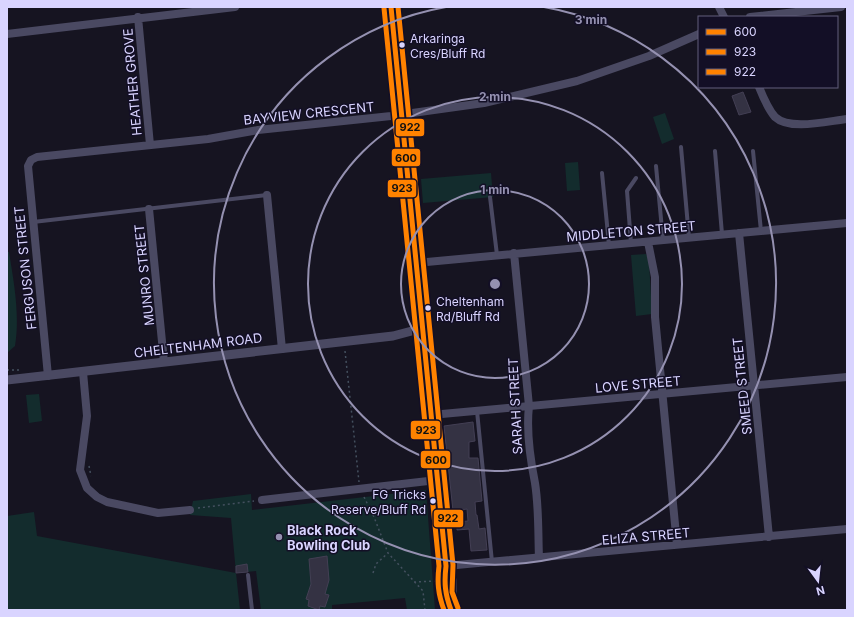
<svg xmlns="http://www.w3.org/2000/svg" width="854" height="617" font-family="Inter,sans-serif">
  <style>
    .green { fill: #132c2d }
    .building { fill: #343243; stroke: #433f54 }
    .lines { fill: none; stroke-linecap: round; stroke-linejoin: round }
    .path { stroke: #44505f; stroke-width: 1.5; stroke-dasharray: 2 3; stroke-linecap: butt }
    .service { stroke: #4a4962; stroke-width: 4 }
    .minor { stroke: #4a4962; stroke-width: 8 }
    .tertiary { stroke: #4a4962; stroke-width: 9 }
    .secondary { stroke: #575674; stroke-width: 11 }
    .bus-1-casing { stroke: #130f26; stroke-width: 8 }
    .bus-2-casing { stroke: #130f26; stroke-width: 8 }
    .bus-3-casing { stroke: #130f26; stroke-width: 8 }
    .bus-1 { stroke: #ff8200; stroke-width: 5 }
    .bus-2 { stroke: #ff8200; stroke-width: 5 }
    .bus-3 { stroke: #ff8200; stroke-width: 5 }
    .ring { fill: none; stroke: #9591b1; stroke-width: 2 }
    .bus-dot { fill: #d9d4ff; stroke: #130f26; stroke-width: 1.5 }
    .poi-dot { fill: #9591b1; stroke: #130f26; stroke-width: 1.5 }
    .labels { text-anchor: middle; stroke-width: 3; stroke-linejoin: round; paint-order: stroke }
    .bus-label { font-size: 12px; fill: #d9d4ff; stroke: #130f26; text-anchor: start }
    .street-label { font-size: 13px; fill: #d9d4ff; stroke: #130f26 }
    .poi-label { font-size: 13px; font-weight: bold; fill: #d9d4ff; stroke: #130f26; text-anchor: start }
    .centre { fill: #9591b1; stroke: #130f26; stroke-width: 2 }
    .ring-label { font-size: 12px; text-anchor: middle; font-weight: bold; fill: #9591b1; stroke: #130f26; stroke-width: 3; stroke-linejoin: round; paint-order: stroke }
    .line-badge { stroke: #130f26; stroke-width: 1.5 }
    .pale-badge-label { font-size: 11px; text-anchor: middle; font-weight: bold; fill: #111 }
  </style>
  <rect width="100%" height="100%" fill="#161421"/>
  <path class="green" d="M665,113L674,139L662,144L653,117Z
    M578,162L580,190L567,191L565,163Z
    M491,173L493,197L423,203L421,179Z
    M7,252H9C14,283 20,315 15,346L7,353Z
    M646,254L649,261L652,314L636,316L631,255Z
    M39,394L42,421L29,423L26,395Z
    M426,490L435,610H407L405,598L332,605V610H261L256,571L236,573L240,610H7V516L34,512L37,536L236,573L231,518L190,515L193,501L251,494L252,510Z"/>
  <path class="building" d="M743,92L751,112L739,115L732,96Z
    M473,422L475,441L469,442V458H478L482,501L475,502L476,515H477L479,529L485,528L487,550L471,551L469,529L457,530V522L468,521L467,509L453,511L444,426Z
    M327,556L329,580L325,594L329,595L325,607L320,606L319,610L308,606L309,600L306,599L311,584L309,559Z
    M247,564L248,572L236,573V566Z"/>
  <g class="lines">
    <path class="path" d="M345,351L359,482
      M7,370H19
      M89,466L91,476
      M364,497L374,517L388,553L423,591L425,610
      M198,508L254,501
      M373,573L376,564L388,553
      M414,582L437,581"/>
    <path class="service" d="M681,147L689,238
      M715,151L722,234
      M753,151L761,231
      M656,166L663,240
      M602,173L609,245
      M490,197L497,255
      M33,222L267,195
      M631,243L627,191L636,178
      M477,411L492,562
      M248,575L252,610"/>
    <path class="minor" d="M719,7L724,17
      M138,17L150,145
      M750,17L841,7
      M7,34L235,7
      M759,87C763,97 768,109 775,117C790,131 828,121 847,119
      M267,195L282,349
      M149,209L164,362
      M739,233L769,537
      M648,242L655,277V317L677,545
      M514,253L529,406C526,432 530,458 535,483C539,508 538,533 539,558
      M416,263L847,223
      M83,372L87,416L80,470L87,488L97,497L107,502L158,513L190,510
      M48,376L28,166L31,160L37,157L208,139L258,130L391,116L484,103L577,81L649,56L699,34
      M431,415L847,377
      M262,500L437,480
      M446,566L847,529"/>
    <path class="tertiary" d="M7,380L393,336L423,328"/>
    <path class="secondary" d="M391,7L442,529L446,566L451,580V610"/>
    <g class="bus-1-casing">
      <path id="bus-1" d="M391,7L446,566C444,583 445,594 451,610"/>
    </g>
    <g class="bus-2-casing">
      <path id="bus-2" d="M384,8L439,566C437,582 438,594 444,610"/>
    </g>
    <g class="bus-3-casing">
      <path id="bus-3" d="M398,7L453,565L452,592L458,608"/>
    </g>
    <use href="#bus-1" class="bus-1"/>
    <use href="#bus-2" class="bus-2"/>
    <use href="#bus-3" class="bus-3"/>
  </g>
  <g class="ring">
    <circle cx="495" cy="284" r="94"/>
    <circle cx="495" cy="284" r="187"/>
    <path d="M544 7A281 281 0 1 1 446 7"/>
  </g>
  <g class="bus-dot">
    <circle cx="402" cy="45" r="3.5"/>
    <circle cx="428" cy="308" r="3.5"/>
    <circle cx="433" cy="501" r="3.5"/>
  </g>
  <circle class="poi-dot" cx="279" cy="537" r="4"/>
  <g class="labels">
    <g class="bus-label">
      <text x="410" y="43">Arkaringa<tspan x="410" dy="15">Cres/Bluff Rd</tspan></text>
      <text x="436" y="306">Cheltenham<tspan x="436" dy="15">Rd/Bluff Rd</tspan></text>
      <text x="426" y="499" text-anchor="end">FG Tricks<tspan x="426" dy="15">Reserve/Bluff Rd</tspan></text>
    </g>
    <g class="street-label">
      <text transform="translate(132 82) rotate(-95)" y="5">HEATHER GROVE</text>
      <text transform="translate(309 113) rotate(-6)" y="5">BAYVIEW CRESCENT</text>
      <text transform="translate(631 231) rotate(-5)" y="5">MIDDLETON STREET</text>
      <text transform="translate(25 268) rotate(-96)" y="5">FERGUSON STREET</text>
      <text transform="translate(144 275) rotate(-96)" y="5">MUNRO STREET</text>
      <text transform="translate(198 345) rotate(-7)" y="5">CHELTENHAM ROAD</text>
      <text transform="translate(638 384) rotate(-5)" y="5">LOVE STREET</text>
      <text transform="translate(742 386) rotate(-96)" y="5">SMEED STREET</text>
      <text transform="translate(515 406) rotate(-93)" y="5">SARAH STREET</text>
      <text transform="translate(646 536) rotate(-5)" y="5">ELIZA STREET</text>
    </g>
    <g class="poi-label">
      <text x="287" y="535">Black Rock<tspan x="287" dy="15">Bowling Club</tspan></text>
    </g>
  </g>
  <circle cx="495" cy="284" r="6" class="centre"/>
  <g class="ring-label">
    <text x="591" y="24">3 min</text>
    <text x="495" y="101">2 min</text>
    <text x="495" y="194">1 min</text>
  </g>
  <g class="line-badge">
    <rect x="395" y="118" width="30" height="19" rx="4" fill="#ff8200"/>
    <rect x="391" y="148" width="30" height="19" rx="4" fill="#ff8200"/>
    <rect x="387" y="179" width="30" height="19" rx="4" fill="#ff8200"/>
    <rect x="410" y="420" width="31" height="20" rx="4" fill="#ff8200"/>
    <rect x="420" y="450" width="31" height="19" rx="4" fill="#ff8200"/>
    <rect x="433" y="509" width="31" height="19" rx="4" fill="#ff8200"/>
  </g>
  <g class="pale-badge-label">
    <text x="410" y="131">922</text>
    <text x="406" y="162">600</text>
    <text x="402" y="192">923</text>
    <text x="426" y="434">923</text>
    <text x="436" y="464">600</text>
    <text x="448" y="522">922</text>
  </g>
  <rect width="854" height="617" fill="none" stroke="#d9d4ff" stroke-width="16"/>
  <rect x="698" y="16" width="140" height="72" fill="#130f26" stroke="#625e7d"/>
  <rect x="706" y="29" width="20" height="6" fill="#ff8200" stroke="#625e7d"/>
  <text x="734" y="36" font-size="12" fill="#d9d4ff">600</text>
  <rect x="706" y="49" width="20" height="6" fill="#ff8200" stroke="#625e7d"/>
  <text x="734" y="56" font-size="12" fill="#d9d4ff">923</text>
  <rect x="706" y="69" width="20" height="6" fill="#ff8200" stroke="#625e7d"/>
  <text x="734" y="76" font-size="12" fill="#d9d4ff">922</text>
  <g transform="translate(818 581) rotate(165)" stroke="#130f26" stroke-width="3" paint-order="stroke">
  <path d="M0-3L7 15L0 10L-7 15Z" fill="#d9d4ff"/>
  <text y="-6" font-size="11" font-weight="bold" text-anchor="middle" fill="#d9d4ff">N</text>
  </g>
</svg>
